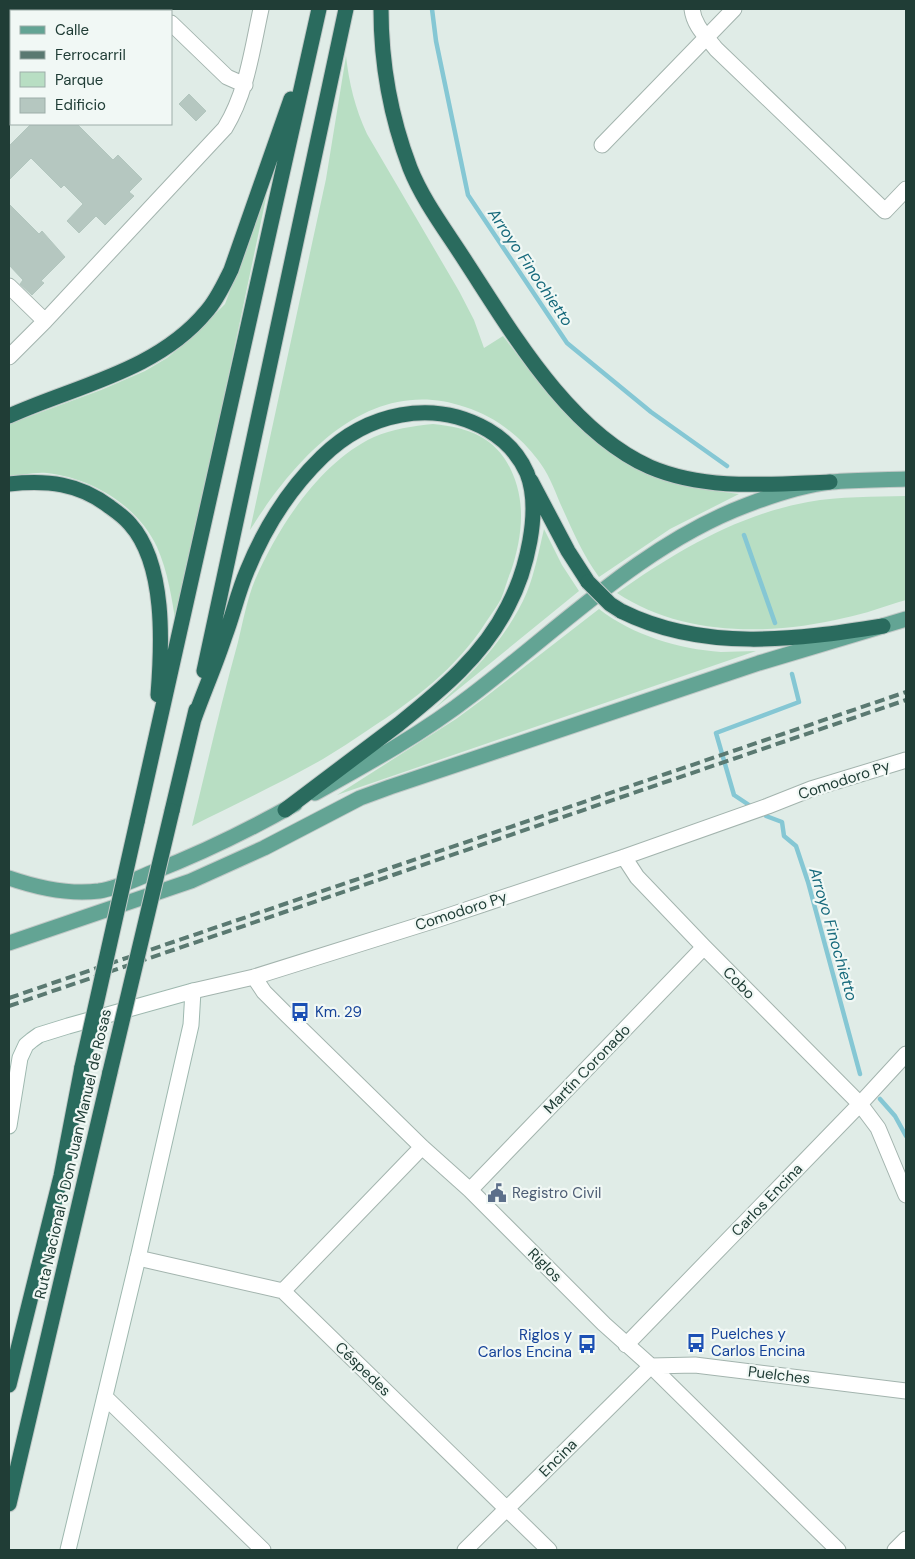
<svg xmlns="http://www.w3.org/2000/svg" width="915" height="1559" font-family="'DM Sans',sans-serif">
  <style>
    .green { fill: #b8dec3 }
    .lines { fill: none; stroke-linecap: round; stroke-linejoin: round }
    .stream { stroke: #85c7d4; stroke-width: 4.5 }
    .building { fill: #b5c7c0; stroke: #b2c6be }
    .street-casing { stroke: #a3b4ae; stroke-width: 17 }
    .secondary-casing { stroke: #9eb8af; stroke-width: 17 }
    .primary-casing { stroke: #c1c9c7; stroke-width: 17 }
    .highway-casing { stroke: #c1c9c7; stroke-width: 17 }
    .street { stroke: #fff; stroke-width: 15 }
    .secondary { stroke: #fff; stroke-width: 15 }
    .primary { stroke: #63a494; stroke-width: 15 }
    .highway { stroke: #2a6b5e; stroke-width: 15 }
    .rail { stroke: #5a7971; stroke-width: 4; stroke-dasharray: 10 5; stroke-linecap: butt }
    .highway-bridge-casing { stroke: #c1c9c7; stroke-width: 17; stroke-linecap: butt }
    .highway-bridge { stroke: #2a6b5e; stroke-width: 15 }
    .labels { text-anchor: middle; stroke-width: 4.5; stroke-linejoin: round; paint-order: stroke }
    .street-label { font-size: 15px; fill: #203d36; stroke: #f1f8f5 }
    .transit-label { font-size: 15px; fill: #164399; stroke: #f1f8f5; text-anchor: start }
    .service-label { font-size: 15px; fill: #4e5e75; stroke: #f1f8f5; text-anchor: start }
    .water-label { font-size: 16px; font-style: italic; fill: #176a7c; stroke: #f1f8f5 }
  </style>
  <rect width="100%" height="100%" fill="#e0ece7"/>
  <path class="green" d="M346,56C349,83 355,108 367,134L459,291L474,320L484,348L503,336C551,399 597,461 678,484C697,489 719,491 739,494L670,529L599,577C582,554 572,529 560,503C554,488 548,473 538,460C519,435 494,416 465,407C369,374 296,457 250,530L326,179Z
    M267,193L176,625C172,599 168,572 157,547C138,506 92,478 47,473C34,472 21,475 9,477V424L101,390L145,371L167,358L189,340L225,304Z
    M433,424C476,428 504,442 517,486C525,514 520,544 511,571C507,580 505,590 501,599C497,607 491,614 486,622C456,669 414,700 368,730C353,740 338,750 323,759C281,783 235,804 192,826C207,765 221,703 238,642C243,622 247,599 255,580C278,527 320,462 374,437C392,429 413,426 433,424Z
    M906,496V600C885,606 865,614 844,618C769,636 682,636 617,593C675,552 737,515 808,502C840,496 874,497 906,496Z
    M544,529L562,565L579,591L434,709C470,675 507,639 527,592C535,572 539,550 544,529Z
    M599,609C632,635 679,649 721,652C733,652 744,651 756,651L337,795L456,719L483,699Z"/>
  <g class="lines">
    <path class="stream" d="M432,9L436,41L468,195L567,343L651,412L727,466
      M744,535L775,623
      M752,807L734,795L716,733L799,702L792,674
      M766,816L782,822L784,836L796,846L808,882L860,1074
      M880,1099L895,1116L906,1136"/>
  </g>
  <path class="building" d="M189,94L206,111L196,121L179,104Z
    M31,124H77L113,160L118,155L142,179L129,192L134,196L105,225L96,216L79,233L67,221L83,204L64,185L61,188L31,158L9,180V146Z
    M9,204L39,234L42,231L65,257L41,281L44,283L32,295L20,284L23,280L9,265Z"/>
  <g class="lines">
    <g class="street-casing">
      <path id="street" d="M157,9L160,11
        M692,9C694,26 706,36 716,49L885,211L906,189
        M101,11L104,9
        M171,23L227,77L245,85
        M9,106L11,104
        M602,145L734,9
        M9,286L45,321
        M9,357L45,321L225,128C247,92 252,50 261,9
        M624,857L637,877L704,947L860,1104L878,1128L906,1195
        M254,977L264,992L288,1016L422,1147L470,1190L604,1324L651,1366L838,1550
        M193,991L254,977L439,919L624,857L768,806L811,789L906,760
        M470,1190L704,947
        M138,1258L283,1291L549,1550
        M283,1291L422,1147
        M626,1345L860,1104L906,1054
        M651,1366L695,1365L906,1391
        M105,1397L263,1550
        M465,1550L651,1366
        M895,1550L906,1539"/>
    </g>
    <g class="secondary-casing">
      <path id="secondary" d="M9,1126L20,1058L26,1045L32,1040L39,1035L68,1026L193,991L191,1025L138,1258L68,1550"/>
    </g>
    <g class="primary-casing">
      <path id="primary" d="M315,793C369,763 423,733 472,695C559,629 643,544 747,505C773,495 803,485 831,482C856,480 881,480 906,479
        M9,878C38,888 68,895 99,891C118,888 136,879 153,872C202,853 249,830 295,804
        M9,943L191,881L264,848L360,798L390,787L759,663L906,619"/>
    </g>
    <g class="highway-casing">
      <path id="highway" d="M381,9C381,62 391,118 410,168C423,201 447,232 466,262C513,334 569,431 650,467C706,491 771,484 830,482
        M9,416C75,386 157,371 206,312C217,300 224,284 231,270L291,99
        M531,481L568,551L588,582
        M9,484C47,480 79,483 110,507C117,512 125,518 130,524C166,564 162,645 158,695
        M621,611C703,652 796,640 883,626
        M204,671L346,9
        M194,719C204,691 216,664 225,636C233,615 238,592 247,571C264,529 289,489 322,457C367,413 432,398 488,430C505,440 519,455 527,473C542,511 526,572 508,606C483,656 441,690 399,724C361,753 323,781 285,810
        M172,811L196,710
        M137,822L319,9
        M9,1385L61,1176L82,1067
        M9,1504L110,1072"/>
    </g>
    <use href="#street" class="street"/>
    <use href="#secondary" class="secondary"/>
    <use href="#primary" class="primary"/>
    <use href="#highway" class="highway"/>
    <path class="rail" d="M9,998L906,692
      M9,1006L906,700"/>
    <g class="highway-bridge-casing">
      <path id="highway-bridge" d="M588,582L610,604L621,611
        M82,1067L137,822
        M110,1072L172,811"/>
    </g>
    <use href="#highway-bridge" class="highway-bridge"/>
  </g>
  <defs>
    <g id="bus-bare" transform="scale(1.5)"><path d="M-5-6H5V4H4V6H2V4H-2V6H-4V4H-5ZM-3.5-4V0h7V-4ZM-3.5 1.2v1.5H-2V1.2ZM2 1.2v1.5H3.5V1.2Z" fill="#1a4fb4" stroke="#f1f8f5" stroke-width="2.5" paint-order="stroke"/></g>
    <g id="civic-bare" transform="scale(1.5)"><path d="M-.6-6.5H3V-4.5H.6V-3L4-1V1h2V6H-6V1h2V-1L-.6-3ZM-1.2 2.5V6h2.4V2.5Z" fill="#5c6f8a" stroke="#f1f8f5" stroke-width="2.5" paint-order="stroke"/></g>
  </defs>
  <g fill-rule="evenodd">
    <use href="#bus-bare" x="300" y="1012"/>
    <use href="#civic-bare" x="497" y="1193"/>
    <use href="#bus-bare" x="696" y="1343"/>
    <use href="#bus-bare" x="587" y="1344"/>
  </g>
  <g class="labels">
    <g class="street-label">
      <text transform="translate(844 780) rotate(-18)" y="5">Comodoro Py</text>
      <text transform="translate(461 911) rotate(-18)" y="5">Comodoro Py</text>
      <text transform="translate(739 983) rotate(45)" y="5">Cobo</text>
      <text transform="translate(587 1069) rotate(-46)" y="5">Martín Coronado</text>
      <text transform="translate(73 1154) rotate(-77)" y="5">Ruta Nacional 3 Don Juan Manuel de Rosas</text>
      <text transform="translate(767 1200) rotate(-46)" y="5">Carlos Encina</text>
      <text transform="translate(545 1265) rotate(45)" y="5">Riglos</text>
      <text transform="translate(363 1369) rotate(44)" y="5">Céspedes</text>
      <text transform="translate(779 1375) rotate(7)" y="5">Puelches</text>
      <text transform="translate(558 1458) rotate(-45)" y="5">Encina</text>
    </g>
    <g class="transit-label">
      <text x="315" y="1017">Km. 29</text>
      <text x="711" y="1339">Puelches y<tspan x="711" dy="17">Carlos Encina</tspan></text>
      <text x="572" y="1340" text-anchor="end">Riglos y<tspan x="572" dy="17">Carlos Encina</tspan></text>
    </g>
    <g class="service-label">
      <text x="512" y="1198">Registro Civil</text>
    </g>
    <g class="water-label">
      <text transform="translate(531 267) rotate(56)" y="6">Arroyo Finochietto</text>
      <text transform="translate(834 934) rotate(74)" y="6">Arroyo Finochietto</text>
    </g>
  </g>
  <rect width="915" height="1559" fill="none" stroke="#203d36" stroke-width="20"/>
  <rect x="10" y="10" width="162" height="115" fill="#f1f8f5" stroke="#9dada9"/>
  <rect x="20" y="26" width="25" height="8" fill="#63a494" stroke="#9dada9"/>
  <text x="55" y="35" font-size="15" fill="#203d36">Calle</text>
  <rect x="20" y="51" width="25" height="8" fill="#5a7971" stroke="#9dada9"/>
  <text x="55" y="60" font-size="15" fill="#203d36">Ferrocarril</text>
  <rect x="20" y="72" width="25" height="15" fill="#b8dec3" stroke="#9dada9"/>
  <text x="55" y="85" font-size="15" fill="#203d36">Parque</text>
  <rect x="20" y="98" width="25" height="15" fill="#b5c7c0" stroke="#9dada9"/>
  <text x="55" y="110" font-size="15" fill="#203d36">Edificio</text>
</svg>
